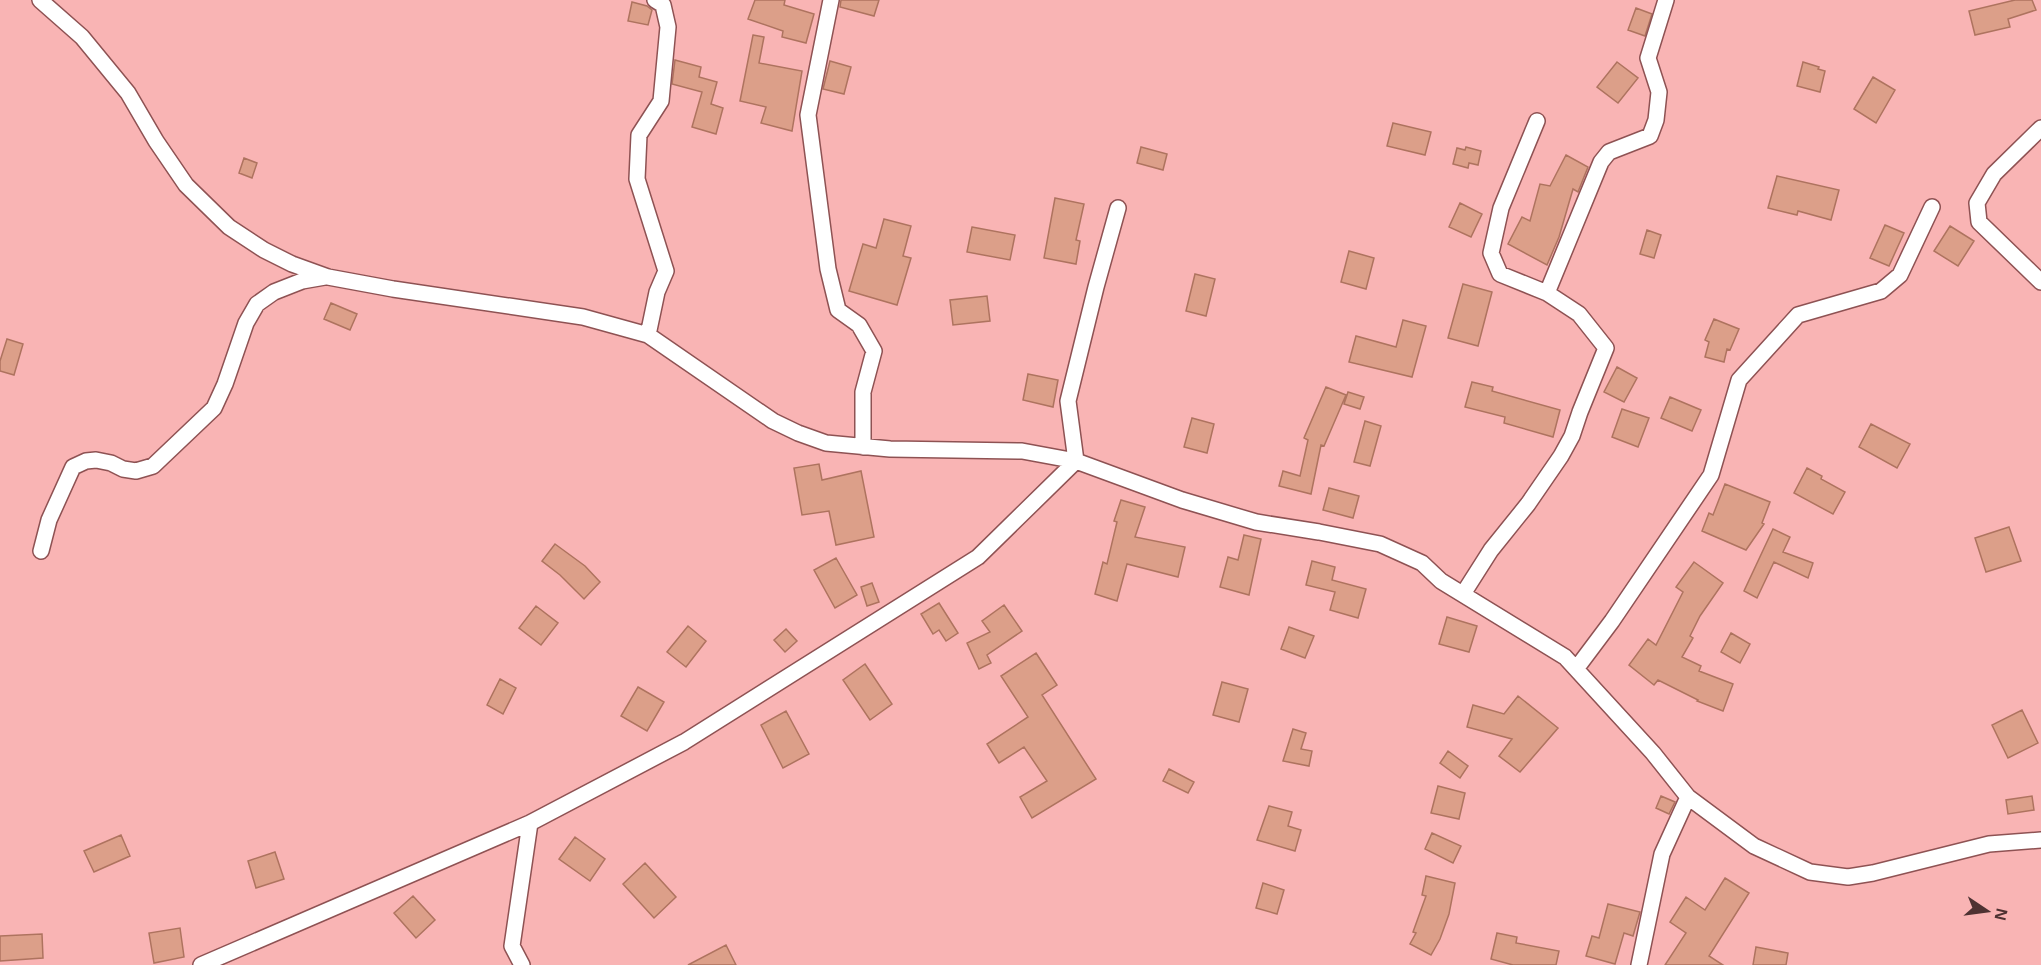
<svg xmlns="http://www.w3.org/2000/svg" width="2041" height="965" font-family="Helvetica,sans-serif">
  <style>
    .building { fill: #dc9f89; stroke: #ae735f; stroke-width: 1.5 }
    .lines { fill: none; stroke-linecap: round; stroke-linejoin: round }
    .minor-casing { stroke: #8e5253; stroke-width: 18 }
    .minor { stroke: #fff; stroke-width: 15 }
  </style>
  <rect width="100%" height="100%" fill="#f9b4b4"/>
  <path class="building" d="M755,0H785L784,5L814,14L806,43L782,37L783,31L748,19Z
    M841,0H879L874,16L840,7Z
    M2015,0H2032L2036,10L2008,19L2010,27L1975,35L1969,11Z
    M632,2L647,6L652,10L648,25L628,21Z
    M1636,8L1652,14L1645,36L1628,30Z
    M753,35L764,37L759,63L802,71L792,131L761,123L766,107L740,101Z
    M675,60L701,67L699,77L717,82L711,104L723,108L716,134L692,127L702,92L672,84Z
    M830,61L851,67L844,94L823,89Z
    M1617,62L1638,78L1618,103L1597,87Z
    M1803,62L1819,67L1818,69L1825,71L1820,92L1797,86Z
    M1873,77L1895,90L1876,123L1854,109Z
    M1393,123L1431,132L1425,155L1387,146Z
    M1141,147L1167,154L1163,170L1137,163Z
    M1466,147L1481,151L1478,165L1469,163L1468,168L1453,164L1457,148L1465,150Z
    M1566,155L1588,167L1578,192L1573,189L1559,237L1547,265L1508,244L1522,217L1530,221L1540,184L1550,186Z
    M244,158L257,163L252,178L239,173Z
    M1777,176L1839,190L1831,220L1798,211L1797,215L1768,208Z
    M1055,198L1084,204L1076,240L1080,241L1076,264L1044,258Z
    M1460,203L1482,214L1471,237L1449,227Z
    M884,219L911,226L903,256L911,258L897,305L849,291L863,244L876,248Z
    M1885,225L1904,233L1889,266L1870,258Z
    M1950,226L1974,241L1958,266L1934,251Z
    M972,227L1015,235L1010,260L967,252Z
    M1647,230L1661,235L1654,258L1640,254Z
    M1349,251L1374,258L1366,289L1341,282Z
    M1195,274L1215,279L1206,316L1186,311Z
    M1463,284L1492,292L1478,346L1448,338Z
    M987,296L990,321L953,325L950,300Z
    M331,303L357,314L350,330L324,319Z
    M1714,319L1739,329L1730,350L1727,349L1724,362L1705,357L1709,342L1705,340Z
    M1403,320L1426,326L1412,377L1349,362L1356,336L1396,347Z
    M7,339L23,344L14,375L0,371V361Z
    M1617,367L1637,378L1624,402L1604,392Z
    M1028,374L1058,380L1053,407L1023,400Z
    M1472,382L1493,387L1492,391L1560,410L1553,437L1504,423L1505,417L1465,407Z
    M1326,387L1346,395L1324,446L1321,445L1311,494L1279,486L1283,471L1300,476L1308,440L1304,438Z
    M1348,392L1364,397L1360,409L1344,404Z
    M1670,397L1701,410L1692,431L1661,418Z
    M1622,409L1649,418L1638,447L1612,437Z
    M1192,418L1214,424L1207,453L1184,447Z
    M1365,421L1381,426L1370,466L1354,462Z
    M1871,424L1910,444L1897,468L1859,447Z
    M819,464L822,480L861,471L874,537L836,545L829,511L802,515L794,468Z
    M1807,468L1822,476L1821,479L1845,492L1833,514L1794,493Z
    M1725,484L1770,502L1762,523L1764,524L1746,550L1702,531L1709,513L1713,515Z
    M1329,488L1359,496L1353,518L1323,510Z
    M1121,500L1145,507L1135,537L1185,547L1178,577L1127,564L1117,601L1095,594L1103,562L1107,564L1117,522L1114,521Z
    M2009,527L2021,561L1986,572L1975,538Z
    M1773,529L1790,537L1783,552L1813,563L1808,578L1774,562L1757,598L1744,591Z
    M1244,535L1261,539L1249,595L1220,587L1228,557L1238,560Z
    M555,544L585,566L600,582L584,599L560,575L542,561Z
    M836,558L857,595L835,608L814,570Z
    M1312,561L1335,567L1332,580L1366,589L1358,618L1330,610L1335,592L1306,585Z
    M1694,562L1723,583L1700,616L1690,636L1693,638L1682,657L1701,666L1699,671L1733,684L1723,711L1697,701L1698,700L1658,680L1654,685L1629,665L1648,639L1656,645L1683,592L1676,587Z
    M872,583L879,602L867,606L861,587Z
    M939,603L958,633L946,641L939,630L933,634L921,614Z
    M1004,605L1022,631L987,655L991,663L979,669L967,643L990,632L982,621Z
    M536,606L558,623L541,645L519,628Z
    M1447,617L1477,626L1469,652L1439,644Z
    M688,626L706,641L686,667L667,652Z
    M1289,627L1314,636L1305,658L1281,649Z
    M786,629L797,641L785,652L774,640Z
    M1731,633L1750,644L1740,663L1721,652Z
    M1036,653L1057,685L1042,695L1096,779L1032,818L1020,797L1047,781L1024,747L999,763L987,744L1028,717L1001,676Z
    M865,664L892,704L870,720L843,680Z
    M500,679L516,688L503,714L487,705Z
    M1222,682L1248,689L1239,722L1213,715Z
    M638,687L664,702L647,731L621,716Z
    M1518,696L1558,728L1520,772L1499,756L1512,739L1467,727L1473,705L1504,714Z
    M2022,710L2038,743L2008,758L1992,725Z
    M786,711L809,754L783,768L761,725Z
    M1293,729L1306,733L1301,749L1312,751L1309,766L1283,761Z
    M1448,751L1468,766L1460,778L1440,763Z
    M1169,769L1194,782L1188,793L1163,781Z
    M1438,786L1465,793L1459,819L1431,813Z
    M1661,796L1675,802L1669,814L1656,808Z
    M2032,796L2034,810L2008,814L2006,800Z
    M1269,806L1292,812L1288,826L1301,830L1295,851L1257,840Z
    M1432,833L1461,846L1453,863L1425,849Z
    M121,835L130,856L94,872L84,851Z
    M575,837L605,859L590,881L559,859Z
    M275,852L284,879L256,888L248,861Z
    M645,863L676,897L654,918L623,884Z
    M1426,876L1455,883L1449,914L1440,939L1431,955L1410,944L1416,933L1413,932L1426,896L1422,895Z
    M1725,878L1749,893L1709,956L1723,965H1665L1686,933L1670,922L1686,897L1705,910Z
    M1263,883L1284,890L1277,914L1256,908Z
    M413,896L435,920L416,938L394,913Z
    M1608,904L1640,912L1633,936L1624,933L1615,964L1586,956L1592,936L1599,938Z
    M180,928L184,957L154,963L149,933Z
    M1497,933L1517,937L1516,943L1559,951L1556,965H1513L1491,959Z
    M42,934L43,958L0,961V936Z
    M726,945L736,965H688Z
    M1756,947L1788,953L1786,965H1753Z"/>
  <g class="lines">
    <g class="minor-casing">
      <path id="minor" d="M40,0L82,37L128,93L156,141L186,185L229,227L264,250L292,264L328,277L393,289L583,317L648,335L773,421L798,433L826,443L890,449L1022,451L1076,461L1182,500L1256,522L1319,532L1380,544L1422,563L1441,581L1565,657L1653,753L1688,797L1754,846L1810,872L1848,877L1873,873L1989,844L2041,840
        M831,0L808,115L828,269L838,310L859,325L874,351L863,392V447
        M1537,121L1501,208L1491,253L1500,274L1547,293
        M2041,128L1994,174L1977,203L1979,222L2041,282
        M648,335L657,292L666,271L637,179L639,135L661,101L668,27L663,5L655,0
        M41,551L49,520L73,467L86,461L96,460L111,463L123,469L136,471L153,466L214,408L225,384L246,323L257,304L274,292L302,281L325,277
        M1463,594L1491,550L1528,504L1561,456L1572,436L1580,412L1606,348L1579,314L1547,293L1601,162L1609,152L1650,136L1656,120L1659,92L1648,58L1666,0
        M1576,669L1612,621L1711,475L1739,380L1798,315L1881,291L1900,275L1932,207
        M201,965L530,823L684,742L978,557L1076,461L1068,401L1096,287L1118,208
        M522,965L512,946L530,823
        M1639,965L1662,854L1688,797"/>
    </g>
    <use href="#minor" class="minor"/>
  </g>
  <g transform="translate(1987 911) rotate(103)" stroke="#f9b4b4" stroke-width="4.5" paint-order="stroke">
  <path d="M0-4.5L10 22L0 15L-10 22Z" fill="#4e3232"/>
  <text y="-9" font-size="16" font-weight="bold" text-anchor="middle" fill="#4e3232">N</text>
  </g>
</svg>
